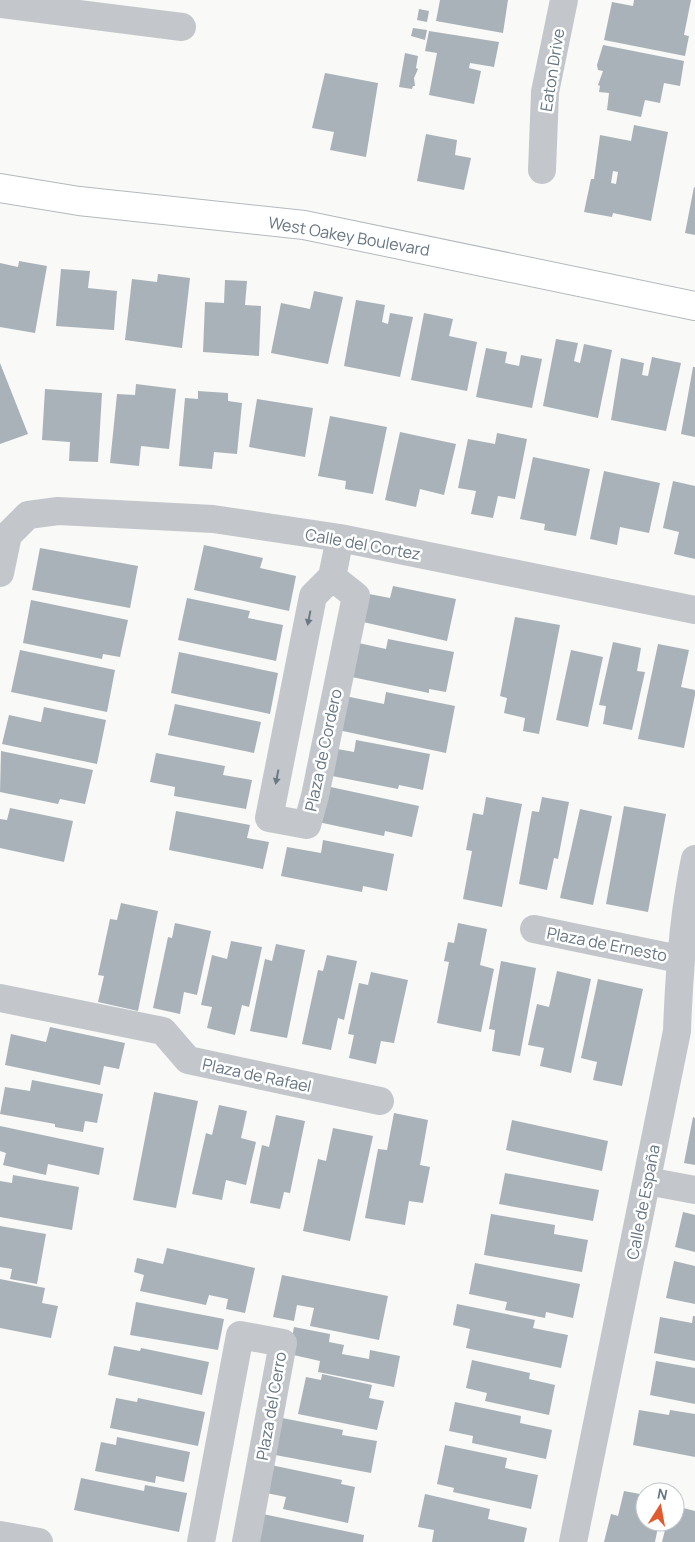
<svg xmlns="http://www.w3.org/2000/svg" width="695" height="1542" font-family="Manrope,sans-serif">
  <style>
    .building { fill: #a9b2b8; fill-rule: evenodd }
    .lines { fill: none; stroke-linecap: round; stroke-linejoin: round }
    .major-casing { stroke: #b4b9bd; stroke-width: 30 }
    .minor { stroke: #c3c7cb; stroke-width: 28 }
    .major { stroke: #fff; stroke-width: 28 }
    .oneway { fill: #6a7986 }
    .labels { text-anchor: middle; stroke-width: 5; stroke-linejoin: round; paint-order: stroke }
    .street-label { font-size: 16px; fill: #657582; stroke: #fff }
  </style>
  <rect width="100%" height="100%" fill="#f9f9f7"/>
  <path class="building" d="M440,0H508L503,33L436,21Z
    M634,0H691L684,35L689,36L685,56L604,40L612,2L633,6Z
    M419,9L429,11L427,22L417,20Z
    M413,28L427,30L425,40L411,36Z
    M429,31L499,42L494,67L470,63L469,68L481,71L474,104L429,95L437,53L425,51Z
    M603,45L684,61L680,86L664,83L660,103L645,100L641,117L607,110L609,93L599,92L600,86L598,85L603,71L598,70L597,65Z
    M405,53L418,56L416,68L418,69L414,78L415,86H413L412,89L399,87Z
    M325,73L378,83L366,157L330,150L334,132L312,128Z
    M634,125L668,132L651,221L613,213L612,217L584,212L591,179H594L600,135L631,141ZM613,171L618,172L616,184L611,183Z
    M426,134L457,140L455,155L471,158L464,190L417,181Z
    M694,187L695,188V235L685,233Z
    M19,261L47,266L35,333L0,327V263L18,267Z
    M61,269L90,271L88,288L117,291L114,330L56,326Z
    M158,274L190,278L182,348L125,340L132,279L157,282Z
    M225,280L247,281L245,305L261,306L259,356L203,352L205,302L224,303Z
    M314,291L343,297L328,364L271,353L281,303L310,309Z
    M356,300L385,305L382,322L388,324L390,313L413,317L400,377L344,366Z
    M424,313L453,319L449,336L477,342L467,391L411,380Z
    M556,339L578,343L574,361L580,363L584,344L612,350L598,418L543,406Z
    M486,348L507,352L505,363L519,366L521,355L542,359L532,408L476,397Z
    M652,357L681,363L666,431L611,420L621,358L644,363L642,375L648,376Z
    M0,363L28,434L0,444Z
    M693,367H695V437L681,434Z
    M136,384L176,389L169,449L141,446L139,466L110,463L117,394L135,395Z
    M45,389L102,393L98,462L69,461L70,442L42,440Z
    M198,391L228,393V401L242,403L237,454L214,452L212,469L179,466L185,398L198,399Z
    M257,399L313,408L305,457L249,447Z
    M330,416L387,427L373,494L345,489L346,481L318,476Z
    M400,432L456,444L444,495L420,489L416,507L385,500Z
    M497,433L527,439L515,499L498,496L493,518L471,514L476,491L458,488L468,439L495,444Z
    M533,457L590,469L576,536L544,530L545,524L520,519Z
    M604,471L660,483L649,533L620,527L617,545L590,539Z
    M673,481L695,486V559L674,554L679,532L663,528Z
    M204,545L263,558L260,568L296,576L289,611L194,590Z
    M40,548L138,566L130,608L32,590Z
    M393,586L456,599L447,641L363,622L369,594L390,598Z
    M187,598L250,611L248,618L283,625L276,661L178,640Z
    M31,600L128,620L120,657L103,654L102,659L23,643Z
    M515,617L560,625L539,734L523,731L525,718L504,713L507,698L500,696Z
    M388,639L454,652L446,692L429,689V693L347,676L354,642L386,649Z
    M613,642L641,648L637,671L645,672L632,730L603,724L606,706L599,705Z
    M658,644L689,650L681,687L695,690V695L684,748L638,739Z
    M20,650L115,670L107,712L11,692Z
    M571,650L603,657L588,727L556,720Z
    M179,652L278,673L270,714L171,693Z
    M386,692L455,706L446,753L338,730L345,696L384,704Z
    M175,704L261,722L254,753L168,735Z
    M44,707L106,720L97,764L2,744L9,715L41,722Z
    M356,740L430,754L423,790L399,785L398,789L327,775L332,748L354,752Z
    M1,751L93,770L85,804L60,799L58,804L0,792Z
    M156,753L225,766L223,775L252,780L246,809L174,796L175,787L150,782Z
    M326,786L419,806L412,837L385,831L384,836L318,822Z
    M486,797L522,804L502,907L463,899L472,851L466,850L473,813L483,815Z
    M542,797L569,802L558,859L554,858L547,890L519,884L532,811L539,812Z
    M624,806L666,814L648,912L606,904Z
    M10,808L73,821L64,862L0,848V819L7,820Z
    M580,809L612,816L593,905L560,898Z
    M176,811L250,825L247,838L269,842L263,869L169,850Z
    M323,840L394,854L387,891L363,886L362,892L281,876L287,847L321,853Z
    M121,903L158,911L138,1011L98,1002L104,976L98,975L110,919L117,920Z
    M175,923L211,931L197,995L184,992L180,1014L153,1008L168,937L172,938Z
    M458,923L487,929L480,965L494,969L481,1032L437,1023L449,962L444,961L448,942L454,943Z
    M231,941L262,947L249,1007L242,1005L235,1035L207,1028L212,1007L201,1005L212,955L227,959Z
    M276,944L305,950L287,1038L250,1031L265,959L272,961Z
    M327,955L357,961L344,1020L338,1018L331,1050L302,1044L318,970L323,971Z
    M501,961L536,968L520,1056L492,1051L495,1030L489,1029Z
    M557,971L591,979L571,1073L540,1066L544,1048L528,1045L537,1004L549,1007Z
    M371,972L408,980L394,1043L381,1041L376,1064L349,1058L354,1035L348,1034L359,983L368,985Z
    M598,979L643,989L622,1086L593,1080L597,1062L581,1058Z
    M50,1027L125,1043L119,1069L104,1066L100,1085L5,1065L11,1034L46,1042Z
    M32,1080L103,1094L97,1123L85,1121L83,1132L55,1127V1124L0,1114L5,1087L30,1091Z
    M154,1092L198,1101L176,1208L133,1200Z
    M219,1105L247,1111L241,1138L256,1142L246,1185L226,1180L222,1200L192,1194L206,1133L212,1135Z
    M394,1113L428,1120L420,1165L430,1167L423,1203L409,1201L405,1225L365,1218L378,1149L387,1150Z
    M276,1115L305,1121L290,1193L284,1192L280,1209L250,1203L262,1145L269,1147Z
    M693,1117L695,1118V1165L684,1163Z
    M512,1120L608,1141L602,1171L506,1150Z
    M0,1126L104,1148L99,1175L48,1164L46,1175L3,1165L6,1153L0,1151Z
    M333,1128L373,1136L350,1241L303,1231L318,1159L326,1161Z
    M505,1173L599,1190L593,1221L499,1204Z
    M13,1175L79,1187L72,1230L0,1217V1181L12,1183Z
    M683,1212L695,1215V1252L675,1247Z
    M491,1214L555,1225L554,1234L588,1240L582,1272L484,1255Z
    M0,1226L46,1234L37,1284L10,1279L12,1269L0,1267Z
    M167,1248L255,1268L245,1313L226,1309L228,1299L209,1295L206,1305L140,1291L144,1275L134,1272L137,1258L163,1264Z
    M674,1261L695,1266V1304L666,1298Z
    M475,1263L580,1284L573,1318L546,1312L545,1318L505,1310L507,1302L469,1294Z
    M282,1275L388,1296L379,1340L310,1326L314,1308L297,1305L294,1321L273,1317Z
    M0,1279L45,1288L42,1303L58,1306L51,1338L0,1328Z
    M136,1302L224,1319L218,1350L130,1335Z
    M457,1304L535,1320L533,1328L568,1335L561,1368L466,1348L470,1329L453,1325Z
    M693,1316H695V1361L654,1353L660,1317L692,1323Z
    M294,1327L330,1334L329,1342L344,1345L342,1354L369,1359L370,1350L400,1356L394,1387L318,1372L320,1361L289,1354Z
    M114,1346L140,1351L141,1348L209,1362L202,1395L108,1375Z
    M472,1360L530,1373L529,1379L555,1385L549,1415L485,1401L487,1393L466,1388Z
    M656,1361L695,1368V1404L650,1395Z
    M322,1374L372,1385L369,1398L384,1401L377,1430L298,1414L306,1377L321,1380Z
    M116,1398L137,1402L138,1398L205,1412L198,1446L110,1428Z
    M455,1402L521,1416L520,1423L552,1430L546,1459L472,1443L473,1436L449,1431Z
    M639,1410L669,1415L670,1410L695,1414V1457L633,1445Z
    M277,1417L343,1430L342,1435L377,1441L371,1473L270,1454Z
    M117,1437L190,1452L184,1482L156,1476L155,1483L95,1471L101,1442L116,1445Z
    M445,1445L507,1458L505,1468L538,1475L531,1509L453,1492L454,1488L437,1484Z
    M271,1465L342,1480L341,1484L355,1487L348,1523L283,1509L286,1497L266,1493Z
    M81,1478L144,1491L145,1485L187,1493L179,1532L74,1510Z
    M624,1491L645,1495V1522H659L655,1542H604L611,1514L618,1516Z
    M425,1494L490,1509L488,1519L527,1528L524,1542H432L434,1530L418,1527Z
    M675,1506L695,1511V1542H662L667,1522H675Z
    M258,1513L364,1535L363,1542H254Z"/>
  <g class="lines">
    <g class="major-casing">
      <path id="major" d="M0,188L79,201L304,225L695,306"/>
    </g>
    <path class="minor" d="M0,4L182,27
      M542,170L545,92L564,0
      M0,573L8,535L28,515L58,511L213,519L340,538L695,610
      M332,577L356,596L315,796L307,825L269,818L313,596L332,577L340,538
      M534,929L679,959
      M0,998L163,1031L188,1060L380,1101
      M647,1181L695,1190
      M0,1535L39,1542
      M201,1542L240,1335L283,1343L246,1542
      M573,1542L677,1031C679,972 683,916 695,859"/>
    <use href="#major" class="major"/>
  </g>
  <defs><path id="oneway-solid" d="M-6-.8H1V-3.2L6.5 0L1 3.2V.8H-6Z" transform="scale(1.25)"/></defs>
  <g class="oneway">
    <use href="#oneway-solid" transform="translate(309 618) rotate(101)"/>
    <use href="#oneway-solid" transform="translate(277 777) rotate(101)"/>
  </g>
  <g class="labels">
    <g class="street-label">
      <text transform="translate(552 70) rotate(-81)" y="6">Eaton Drive</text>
      <text transform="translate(349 236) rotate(10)" y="6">West Oakey Boulevard</text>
      <text transform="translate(363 544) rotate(10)" y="6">Calle del Cortez</text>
      <text transform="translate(323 750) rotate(-78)" y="6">Plaza de Cordero</text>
      <text transform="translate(607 944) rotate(11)" y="6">Plaza de Ernesto</text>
      <text transform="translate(257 1075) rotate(12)" y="6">Plaza de Rafael</text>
      <text transform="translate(643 1202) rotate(-79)" y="6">Calle de España</text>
      <text transform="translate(271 1406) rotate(-80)" y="6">Plaza del Cerro</text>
    </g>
  </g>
  <g transform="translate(660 1507) rotate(11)"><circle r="24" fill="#ffffff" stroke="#c1c8cd"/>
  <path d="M0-4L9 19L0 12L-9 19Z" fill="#e25b2f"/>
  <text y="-8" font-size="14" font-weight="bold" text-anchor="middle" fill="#657582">N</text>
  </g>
</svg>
